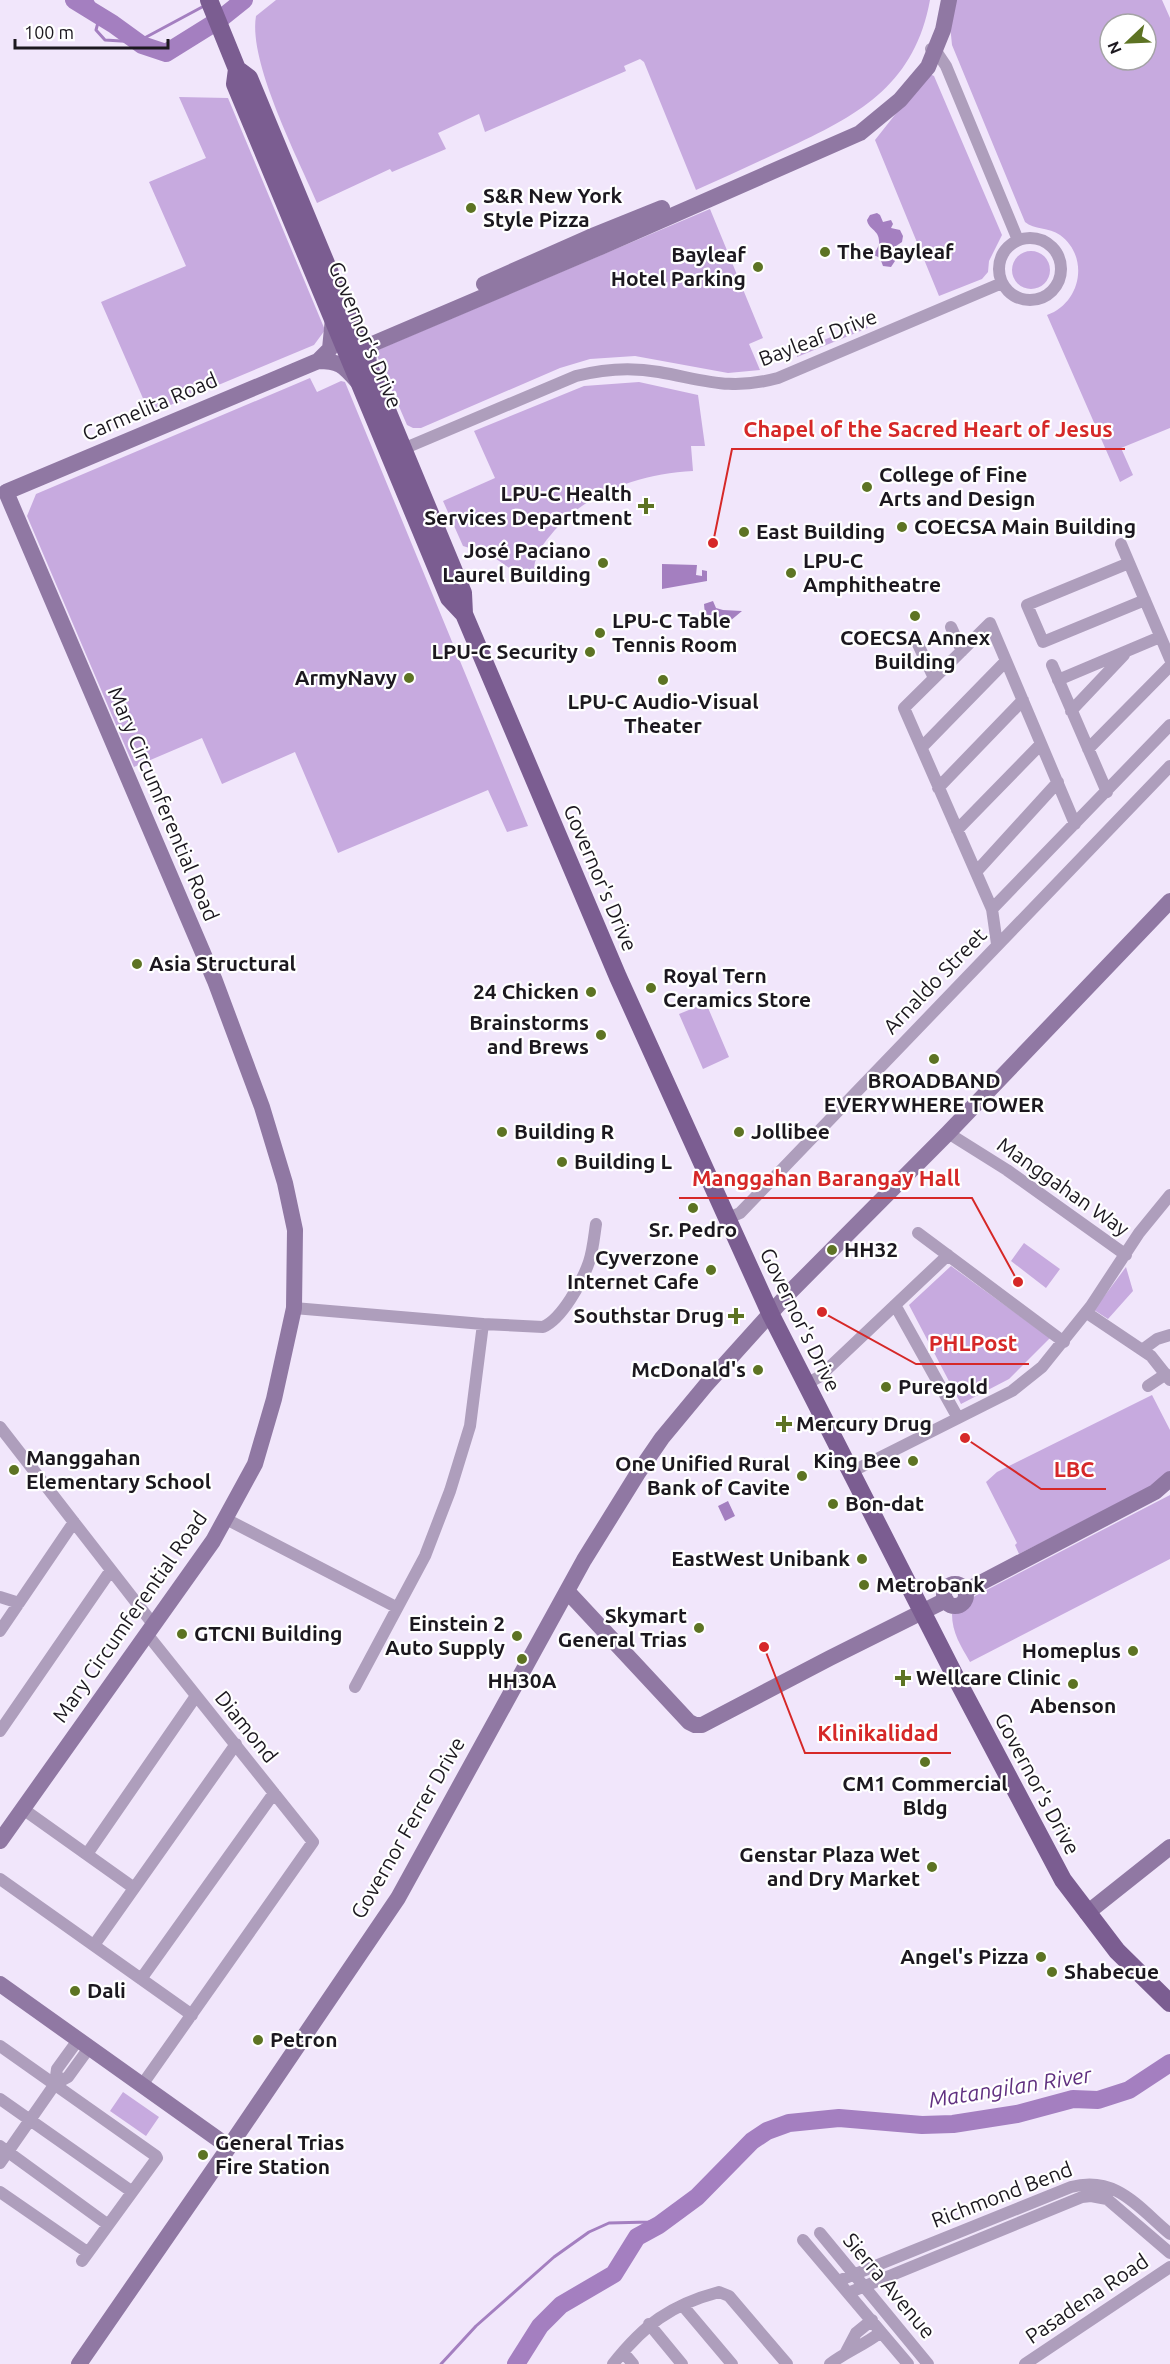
<svg xmlns="http://www.w3.org/2000/svg" width="1170" height="2364" font-family="Ubuntu,sans-serif">
  <style>
    .green { fill: #c7aadf; fill-rule: evenodd }
    .water { fill: #a47fc0 }
    .lines { fill: none; stroke-linecap: round; stroke-linejoin: round }
    .stream { stroke: #a47fc0; stroke-width: 3 }
    .river { stroke: #a47fc0; stroke-width: 18 }
    .street { stroke: #ae9ebc; stroke-width: 12 }
    .secondary { stroke: #9078a3; stroke-width: 16 }
    .primary { stroke: #7b5d91; stroke-width: 18 }
    .poi-dot { fill: #5d7323; stroke: #fff; stroke-width: 2 }
    .labels { text-anchor: middle; stroke-width: 4.5; stroke-linejoin: round; paint-order: stroke }
    .poi-label { font-size: 21px; font-weight: bold; fill: #1c181f; stroke: #fff; text-anchor: start }
    .street-label { font-size: 21px; fill: #1c181f; stroke: #fff }
    .water-label { font-size: 22px; font-style: italic; fill: #603080; stroke: #fff }
    .leader { fill: none; stroke: #d62828; stroke-width: 2 }
    .callout-dot { fill: #d62828; stroke: #fff; stroke-width: 2 }
    .callout-label { font-size: 22px; text-anchor: middle; font-weight: bold; fill: #d62828; stroke: #fff; stroke-width: 4.5; stroke-linejoin: round; paint-order: stroke }
  </style>
  <rect width="100%" height="100%" fill="#f1e6fb"/>
  <path class="green" d="M276,0H930C915,82 863,113 792,146C760,161 728,176 696,190L644,62L640,59L624,66L626,71L485,132L479,114L438,133L446,149L392,172L390,169L317,203C298,158 248,62 256,16Z
    M955,0H1162L1170,18V428L1121,448L1133,475L1120,482L1047,315C1081,303 1090,257 1060,235C1049,227 1034,230 1025,222L952,45L950,25ZM1110,24H1146V60H1110Z
    M928,73L934,76L1002,235L989,261L988,272L982,279L939,296L875,140Z
    M179,97L228,98L325,330L314,345L161,409L145,403L101,302L186,266L149,182L206,158Z
    M710,209L763,338L749,344L760,370L728,373L635,356L590,359L560,368L421,428H413L407,425L375,351Z
    M1012 270a19 19 0 1 1 38 0a19 19 0 1 1-38 0Z
    M865,323L868,328L797,357V351Z
    M310,378L317,392L341,381L345,382L528,826L507,832L488,790L338,853L295,752L222,784L202,738L134,767L27,516L36,494Z
    M639,382L698,395L705,446H691L693,471C641,474 589,491 554,531C544,543 536,552 534,568L538,570L526,574H518L489,554L463,546L443,501L495,478L474,431L584,386Z
    M706,1003L729,1057L703,1069L679,1014Z
    M1024,1243L1060,1269L1046,1288L1011,1261Z
    M951,1266L1050,1338L1009,1379L961,1404L909,1305Z
    M1126,1267L1133,1291L1108,1319L1094,1310Z
    M1152,1395L1170,1430V1475L1165,1479L1019,1554L1015,1545L1017,1543L986,1482L997,1472Z
    M1170,1495V1559L970,1662C961,1646 952,1633 952,1614L975,1596Z
    M123,2092L159,2117L146,2136L110,2111Z"/>
  <path class="water" d="M877,213L880,215L883,222L891,220L893,224L891,228L900,230L903,236L902,242L893,248L895,261L891,267L883,266L880,258L874,255C875,251 880,246 879,241C879,230 868,229 867,220L870,215Z
    M662,564L697,565L696,575L702,576V570L707,571V581L662,589Z
    M713,601L716,608L723,610L742,611L724,626L718,615H705L704,604Z
    M728,1501L735,1516L725,1521L718,1506Z"/>
  <g class="lines">
    <path class="stream" d="M92,0L100,15L96,30L105,40L137,42L204,6
      M441,2364L476,2326L554,2257L589,2232L609,2223L649,2222L673,2215"/>
    <path class="river" d="M74,0L113,24L142,45L166,53L219,20L244,0
      M516,2364L540,2326L561,2305L614,2274L637,2237L659,2225L697,2197L752,2141L767,2131L789,2123L839,2118L922,2125L953,2124L1017,2114L1073,2099L1098,2100L1129,2090L1170,2063"/>
    <path class="street" d="M931,49L936,51L946,66L1018,240
      M999 269a31 31 0 1 1 62 0a31 31 0 1 1-62 0Z
      M403,449L576,376C603,369 632,367 659,372C705,380 730,391 778,378L1002,283
      M1121,544L1170,659
      M1129,563L1027,605L1043,642L1145,600
      M951,627L962,651
      M915,638L934,678
      M1052,665L1107,792
      M1058,680L1160,637
      M1071,711L1124,655
      M922,747L1006,661
      M1088,749L1170,666
      M938,788L1023,700
      M957,830L1041,744
      M976,872L1058,782
      M992,909L1170,725
      M997,944L992,909L904,708L990,623L1075,824
      M948,1133L1007,1170L1126,1255
      M726,1219L740,1213L1170,766
      M918,1233L1064,1342
      M895,1305L958,1418
      M294,1308L483,1324L543,1327C562,1319 582,1282 589,1262C593,1250 594,1237 596,1224
      M1090,1315L1151,1356L1170,1380
      M1142,1350L1157,1339L1170,1335
      M806,1384L819,1377L948,1255
      M1148,1386L1166,1374
      M0,1427L153,1624
      M851,1472L1012,1391L1042,1367L1091,1306L1139,1233L1170,1195
      M226,1519L396,1607
      M0,1597L19,1603
      M0,1631L74,1522
      M355,1687L425,1556L450,1491L470,1426L483,1324
      M0,1731L111,1570
      M23,1809L134,1888
      M87,1854L196,1696
      M0,1879L192,2015
      M94,1945L236,1744
      M141,1979L274,1793
      M0,2046L156,2156L157,2158L82,2261
      M55,2084L57,2069L78,2040
      M142,2085L313,1842L147,1634
      M0,2099L131,2191
      M0,2146L107,2224
      M0,2163L55,2084L68,2077L89,2048
      M0,2192L87,2252
      M820,2233L928,2364
      M803,2240L908,2364
      M838,2281L1071,2187C1116,2175 1138,2207 1170,2234
      M848,2293L1082,2197L1091,2196L1107,2199L1170,2253
      M683,2306L732,2364
      M649,2324L682,2364
      M623,2352L633,2364
      M846,2352L856,2333L872,2320
      M613,2364C644,2325 670,2305 719,2292L729,2296L787,2364
      M830,2364C847,2351 863,2346 881,2332
      M1025,2364L1170,2267"/>
    <path class="secondary" d="M484,284L590,237L662,208
      M318,361C339,361 343,365 357,381
      M369,364L368,352L370,345L596,249L860,133L900,100L928,67L943,30L949,0
      M944 1595a11 11 0 1 1 22 0a11 11 0 1 1-22 0Z
      M567,1591L689,1722L695,1725H702L830,1658L946,1600
      M965,1591L1155,1492L1170,1479
      M0,1841L213,1541L255,1464L274,1399L294,1308L295,1230L285,1183L262,1107L215,981L6,492L318,361L330,349L333,318
      M1087,1913L1170,1847
      M0,1984L229,2147
      M79,2364L229,2147L398,1898L584,1560L638,1473L662,1438L706,1385L788,1294L948,1133L1170,901"/>
    <path class="primary" d="M209,0L237,69L249,78L463,593L464,614L618,977L771,1315L955,1676L1063,1880L1117,1951L1170,2003
      M237,69L235,84L449,598L464,614"/>
  </g>
  <g class="poi-dot">
    <circle cx="471" cy="208" r="6"/>
    <circle cx="825" cy="252" r="6"/>
    <circle cx="758" cy="267" r="6"/>
    <circle cx="867" cy="487" r="6"/>
    <path d="M643 497h6v6h6v6h-6v6h-6v-6h-6v-6h6z"/>
    <circle cx="902" cy="527" r="6"/>
    <circle cx="744" cy="532" r="6"/>
    <circle cx="603" cy="563" r="6"/>
    <circle cx="791" cy="573" r="6"/>
    <circle cx="915" cy="616" r="6"/>
    <circle cx="600" cy="633" r="6"/>
    <circle cx="590" cy="652" r="6"/>
    <circle cx="409" cy="678" r="6"/>
    <circle cx="663" cy="680" r="6"/>
    <circle cx="137" cy="964" r="6"/>
    <circle cx="651" cy="988" r="6"/>
    <circle cx="591" cy="992" r="6"/>
    <circle cx="601" cy="1035" r="6"/>
    <circle cx="934" cy="1059" r="6"/>
    <circle cx="502" cy="1132" r="6"/>
    <circle cx="739" cy="1132" r="6"/>
    <circle cx="562" cy="1162" r="6"/>
    <circle cx="693" cy="1208" r="6"/>
    <circle cx="832" cy="1250" r="6"/>
    <circle cx="711" cy="1270" r="6"/>
    <path d="M733 1307h6v6h6v6h-6v6h-6v-6h-6v-6h6z"/>
    <circle cx="758" cy="1370" r="6"/>
    <circle cx="886" cy="1387" r="6"/>
    <path d="M781 1415h6v6h6v6h-6v6h-6v-6h-6v-6h6z"/>
    <circle cx="913" cy="1461" r="6"/>
    <circle cx="14" cy="1470" r="6"/>
    <circle cx="802" cy="1476" r="6"/>
    <circle cx="833" cy="1504" r="6"/>
    <circle cx="862" cy="1559" r="6"/>
    <circle cx="864" cy="1585" r="6"/>
    <circle cx="699" cy="1628" r="6"/>
    <circle cx="182" cy="1634" r="6"/>
    <circle cx="517" cy="1636" r="6"/>
    <circle cx="1133" cy="1651" r="6"/>
    <circle cx="522" cy="1659" r="6"/>
    <path d="M900 1669h6v6h6v6h-6v6h-6v-6h-6v-6h6z"/>
    <circle cx="1073" cy="1684" r="6"/>
    <circle cx="925" cy="1762" r="6"/>
    <circle cx="932" cy="1867" r="6"/>
    <circle cx="1041" cy="1957" r="6"/>
    <circle cx="1052" cy="1972" r="6"/>
    <circle cx="75" cy="1991" r="6"/>
    <circle cx="258" cy="2040" r="6"/>
    <circle cx="203" cy="2155" r="6"/>
  </g>
  <g class="labels">
    <g class="poi-label">
      <text x="483" y="203">S&amp;R New York<tspan x="483" dy="24">Style Pizza</tspan></text>
      <text x="837" y="259">The Bayleaf</text>
      <text x="746" y="262" text-anchor="end">Bayleaf<tspan x="746" dy="24">Hotel Parking</tspan></text>
      <text x="879" y="482">College of Fine<tspan x="879" dy="24">Arts and Design</tspan></text>
      <text x="632" y="501" text-anchor="end">LPU-C Health<tspan x="632" dy="24">Services Department</tspan></text>
      <text x="914" y="534">COECSA Main Building</text>
      <text x="756" y="539">East Building</text>
      <text x="591" y="558" text-anchor="end">José Paciano<tspan x="591" dy="24">Laurel Building</tspan></text>
      <text x="803" y="568">LPU-C<tspan x="803" dy="24">Amphitheatre</tspan></text>
      <text x="612" y="628">LPU-C Table<tspan x="612" dy="24">Tennis Room</tspan></text>
      <text x="915" y="645" text-anchor="middle">COECSA Annex<tspan x="915" dy="24">Building</tspan></text>
      <text x="578" y="659" text-anchor="end">LPU-C Security</text>
      <text x="397" y="685" text-anchor="end">ArmyNavy</text>
      <text x="663" y="709" text-anchor="middle">LPU-C Audio-Visual<tspan x="663" dy="24">Theater</tspan></text>
      <text x="149" y="971">Asia Structural</text>
      <text x="663" y="983">Royal Tern<tspan x="663" dy="24">Ceramics Store</tspan></text>
      <text x="579" y="999" text-anchor="end">24 Chicken</text>
      <text x="589" y="1030" text-anchor="end">Brainstorms<tspan x="589" dy="24">and Brews</tspan></text>
      <text x="934" y="1088" text-anchor="middle">BROADBAND<tspan x="934" dy="24">EVERYWHERE TOWER</tspan></text>
      <text x="514" y="1139">Building R</text>
      <text x="751" y="1139">Jollibee</text>
      <text x="574" y="1169">Building L</text>
      <text x="693" y="1237" text-anchor="middle">Sr. Pedro</text>
      <text x="844" y="1257">HH32</text>
      <text x="699" y="1265" text-anchor="end">Cyverzone<tspan x="699" dy="24">Internet Cafe</tspan></text>
      <text x="724" y="1323" text-anchor="end">Southstar Drug</text>
      <text x="746" y="1377" text-anchor="end">McDonald's</text>
      <text x="898" y="1394">Puregold</text>
      <text x="796" y="1431">Mercury Drug</text>
      <text x="26" y="1465">Manggahan<tspan x="26" dy="24">Elementary School</tspan></text>
      <text x="901" y="1468" text-anchor="end">King Bee</text>
      <text x="790" y="1471" text-anchor="end">One Unified Rural<tspan x="790" dy="24">Bank of Cavite</tspan></text>
      <text x="845" y="1511">Bon-dat</text>
      <text x="850" y="1566" text-anchor="end">EastWest Unibank</text>
      <text x="876" y="1592">Metrobank</text>
      <text x="687" y="1623" text-anchor="end">Skymart<tspan x="687" dy="24">General Trias</tspan></text>
      <text x="505" y="1631" text-anchor="end">Einstein 2<tspan x="505" dy="24">Auto Supply</tspan></text>
      <text x="194" y="1641">GTCNI Building</text>
      <text x="1121" y="1658" text-anchor="end">Homeplus</text>
      <text x="916" y="1685">Wellcare Clinic</text>
      <text x="522" y="1688" text-anchor="middle">HH30A</text>
      <text x="1073" y="1713" text-anchor="middle">Abenson</text>
      <text x="925" y="1791" text-anchor="middle">CM1 Commercial<tspan x="925" dy="24">Bldg</tspan></text>
      <text x="920" y="1862" text-anchor="end">Genstar Plaza Wet<tspan x="920" dy="24">and Dry Market</tspan></text>
      <text x="1029" y="1964" text-anchor="end">Angel's Pizza</text>
      <text x="1064" y="1979">Shabecue</text>
      <text x="87" y="1998">Dali</text>
      <text x="270" y="2047">Petron</text>
      <text x="215" y="2150">General Trias<tspan x="215" dy="24">Fire Station</tspan></text>
    </g>
    <g class="street-label">
      <text transform="translate(365 335) rotate(67)" y="7">Governor's Drive</text>
      <text transform="translate(818 338) rotate(-21)" y="7">Bayleaf Drive</text>
      <text transform="translate(150 407) rotate(-23)" y="7">Carmelita Road</text>
      <text transform="translate(163 804) rotate(67)" y="7">Mary Circumferential Road</text>
      <text transform="translate(600 878) rotate(67)" y="7">Governor's Drive</text>
      <text transform="translate(935 981) rotate(-46)" y="7">Arnaldo Street</text>
      <text transform="translate(1063 1187) rotate(35)" y="7">Manggahan Way</text>
      <text transform="translate(800 1320) rotate(64)" y="7">Governor's Drive</text>
      <text transform="translate(130 1617) rotate(-55)" y="7">Mary Circumferential Road</text>
      <text transform="translate(246 1727) rotate(51)" y="7">Diamond</text>
      <text transform="translate(1037 1784) rotate(62)" y="7">Governor's Drive</text>
      <text transform="translate(408 1828) rotate(-60)" y="7">Governor Ferrer Drive</text>
      <text transform="translate(1002 2195) rotate(-21)" y="7">Richmond Bend</text>
      <text transform="translate(889 2286) rotate(50)" y="7">Sierra Avenue</text>
      <text transform="translate(1087 2299) rotate(-34)" y="7">Pasadena Road</text>
    </g>
    <g class="water-label">
      <text transform="translate(1010 2087) rotate(-9)" y="8">Matangilan River</text>
    </g>
  </g>
  <path class="leader" d="M713 543L732 449H1125M1018 1282L972 1198H679M822 1312L916 1364H1029M965 1438L1041 1489H1106M764 1647L805 1753H951"/>
  <g class="callout-dot">
    <circle cx="713" cy="543" r="6"/>
    <circle cx="1018" cy="1282" r="6"/>
    <circle cx="822" cy="1312" r="6"/>
    <circle cx="965" cy="1438" r="6"/>
    <circle cx="764" cy="1647" r="6"/>
  </g>
  <g class="callout-label">
    <text x="928" y="437">Chapel of the Sacred Heart of Jesus</text>
    <text x="826" y="1186">Manggahan Barangay Hall</text>
    <text x="973" y="1351">PHLPost</text>
    <text x="1074" y="1477">LBC</text>
    <text x="878" y="1741">Klinikalidad</text>
  </g>
  <g transform="translate(1128 42) rotate(247)"><circle r="28" fill="#ffffff" stroke="#a4a3a5" stroke-width="1.5"/>
  <path d="M0-4.5L10 22L0 15L-10 22Z" fill="#5d7323"/>
  <text y="-9" font-size="16" font-weight="bold" text-anchor="middle" fill="#1c181f">N</text>
  </g>
  <path d="M15 39v9h153v-9" fill="none" stroke="#1c181f" stroke-width="3"/>
  <text x="24" y="39" font-size="18" fill="#1c181f" stroke="#ffffff" stroke-width="4.5" paint-order="stroke">100 m</text>
</svg>
